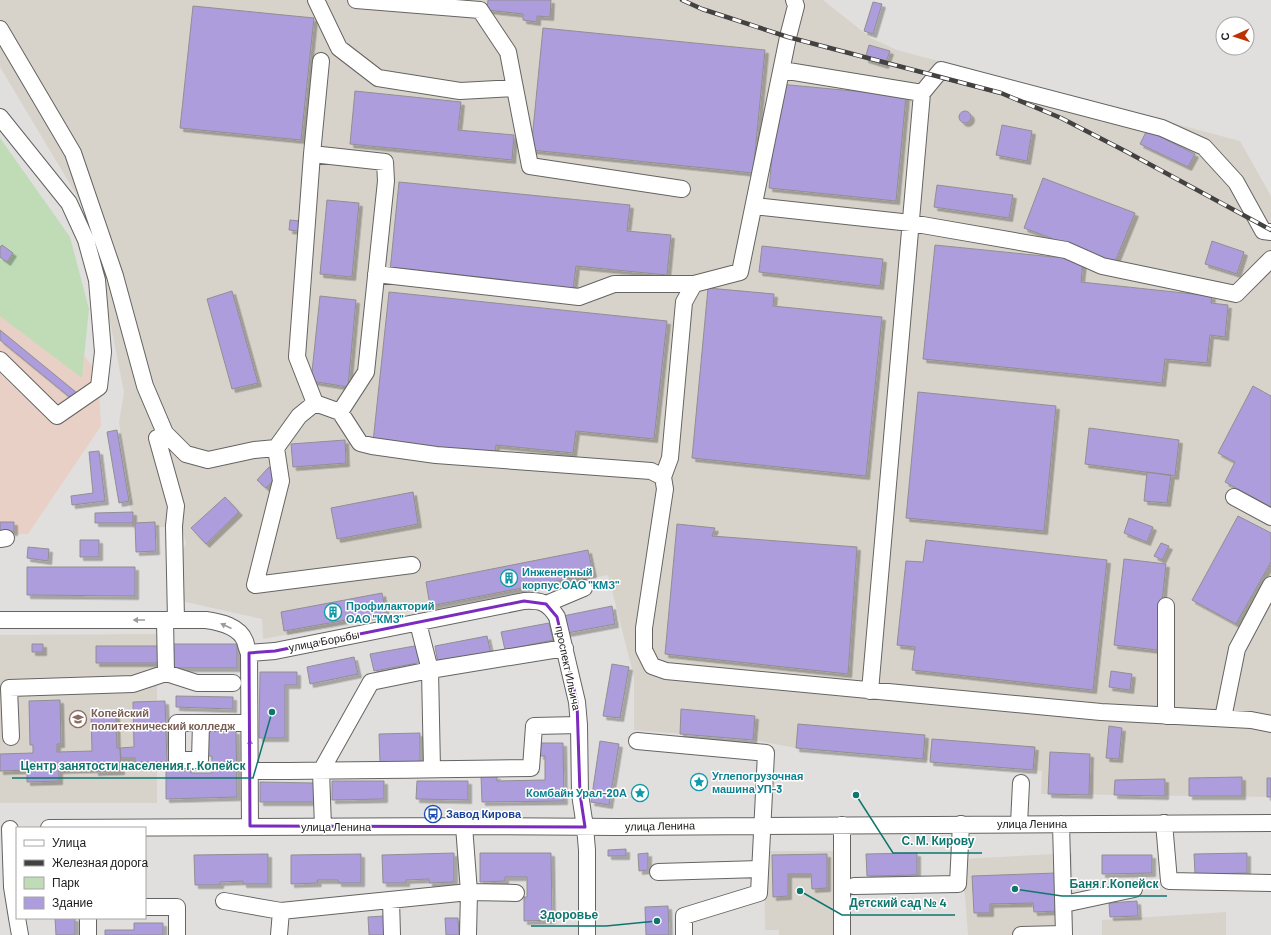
<svg xmlns="http://www.w3.org/2000/svg" width="1271" height="935" font-family="Barlow,sans-serif">
  <style>
    .commercial { fill: #e8d0c7 }
    .built { fill: #d8d3ca }
    .green { fill: #c0dcb7 }
    .building { fill: #ad9ddc; stroke: #908f92; filter: url(#shadow) }
    .lines { fill: none; stroke-linecap: round; stroke-linejoin: round }
    .minor-casing { stroke: #656462; stroke-width: 18 }
    .minor { stroke: #fff; stroke-width: 16 }
    .rail-casing { stroke: #434241; stroke-width: 4.5 }
    .rail { stroke: #fff; stroke-width: 3; stroke-dasharray: 9; stroke-linecap: butt }
    .oneway { fill: #9b9b9a }
    .marked { fill: none; stroke: #7b2cbf; stroke-width: 3; stroke-linejoin: round }
    .labels { text-anchor: middle; stroke-width: 3; stroke-linejoin: round; paint-order: stroke }
    .culture-label { font-size: 11px; font-weight: bold; fill: #0d838f; stroke: #fff; text-anchor: start }
    .street-label { font-size: 11px; fill: #20201f; stroke: #fff }
    .education-label { font-size: 11px; font-weight: bold; fill: #785e54; stroke: #fff; text-anchor: start }
    .transit-label { font-size: 11px; font-weight: bold; fill: #164399; stroke: #fff; text-anchor: start }
    .leader { fill: none; stroke: #0f766e; stroke-width: 1.5 }
    .callout-dot { fill: #0f766e; stroke: #fff; stroke-width: 1.5 }
    .callout-label { font-size: 12px; text-anchor: middle; font-weight: bold; fill: #0f766e; stroke: #fff; stroke-width: 3; stroke-linejoin: round; paint-order: stroke }
  </style>
  <defs>
    <filter id="shadow"><feDropShadow dx="3.5" dy="3.5" stdDeviation="0" flood-color="#0004"/></filter>
  </defs>
  <rect width="100%" height="100%" fill="#e1dfdd"/>
  <path class="commercial" d="M0,296L52,316L98,373L101,426L28,534H0Z"/>
  <path class="built" d="M0,0H823L871,38L897,50L1240,141L1271,196V797L1041,794L1042,771L796,748L753,740L634,730V677L608,575L263,639L262,619L181,601V554L186,543L181,526L133,529L119,422L124,392L89,216L0,67Z
    M157,634V803H0V635Z
    M764,851H835L836,935H779V930H765Z
    M1072,853L1073,935H968L962,859Z
    M1226,912V935H1102V920Z"/>
  <path class="green" d="M0,138L70,237L89,309L82,378L0,316Z"/>
  <path class="building" d="M488,0H551L550,17L537,16V22L523,20V14L487,10Z
    M873,2L882,4L873,34L864,31Z
    M193,6L314,18L301,140L180,128Z
    M543,28L765,50L753,173L531,150Z
    M869,45L890,51L885,65L865,59Z
    M779,84L906,96L896,201L769,188Z
    M355,91L461,102L458,130L514,135L512,160L350,144Z
    M959 117a6 6 0 1 1 12 0a6 6 0 1 1-12 0Z
    M1002,125L1032,131L1027,161L996,155Z
    M1147,130L1195,154L1188,167L1140,144Z
    M1043,178L1135,213L1115,262L1024,228Z
    M399,182L630,205L627,231L671,235L667,275L576,266L573,290L390,271Z
    M937,185L1013,195L1009,218L934,207Z
    M327,200L359,203L352,277L320,274Z
    M290,220L300,221L299,231L289,230Z
    M1212,241L1244,252L1237,274L1205,264Z
    M2,245L13,253L7,262L0,257V247Z
    M935,245L1083,260L1081,282L1212,296L1211,303L1228,305L1225,337L1210,335L1207,363L1165,359L1162,383L923,359Z
    M762,246L883,259L880,286L759,272Z
    M708,288L774,294L773,306L882,317L866,476L692,458Z
    M232,291L258,383L232,389L207,299Z
    M389,292L667,321L654,439L576,431L573,453L496,445L495,455L373,442Z
    M320,296L356,300L348,387L311,381Z
    M0,330L77,393L72,399L0,340Z
    M1253,386L1271,396V507L1225,482L1235,462L1218,453Z
    M918,392L1056,406L1044,531L906,518Z
    M1089,428L1179,440L1175,476L1085,464Z
    M117,430L129,501L119,503L107,432Z
    M345,440L346,463L293,467L291,444Z
    M99,451L105,501L72,505L71,496L93,493L89,452Z
    M269,467L278,475L266,488L257,480Z
    M1147,472L1171,475L1167,503L1144,501Z
    M413,492L418,524L337,539L331,508Z
    M225,497L239,512L206,544L191,528Z
    M133,512V523H95V513Z
    M1238,516L1271,533V562L1236,624L1192,600Z
    M1129,518L1153,527L1147,542L1124,533Z
    M0,522H14V532H0Z
    M155,522L156,551L136,552L135,523Z
    M677,524L715,528L712,536L857,547L848,674L665,654Z
    M80,540H99V557H80Z
    M926,540L1107,560L1093,690L912,670L915,647L897,645L906,561L923,562Z
    M1161,543L1169,546L1162,560L1154,556Z
    M28,547L49,549L48,561L27,558Z
    M588,550L593,574L430,606L426,582Z
    M1124,559L1166,564L1157,650L1114,645Z
    M27,567H135V596L27,595Z
    M382,593L386,613L284,631L281,612Z
    M612,606L615,624L567,633L563,616Z
    M549,623L553,640L505,650L501,632Z
    M487,636L491,654L438,664L435,646Z
    M32,644H43V652H32Z
    M171,644H237V668H171Z
    M420,645L423,662L374,671L370,654Z
    M96,646H161V663H96Z
    M354,657L358,674L310,684L307,667Z
    M612,664L629,667L620,718L603,716Z
    M1111,671L1132,674L1130,690L1109,687Z
    M260,672H297V685H285V738H259Z
    M176,696L233,697V709L176,707Z
    M60,700L61,744H57V752L92,751L91,712L116,711L117,748H120L121,771L95,772V769L59,770V781L27,782V770L0,771V754L33,753V745H30L29,701Z
    M165,701L167,762H135V758H121L120,748L134,747L133,702Z
    M681,709L755,716L753,740L680,734Z
    M798,724L925,735L923,759L796,748Z
    M1109,726L1122,728L1119,759L1106,758Z
    M208,731H236L237,797L166,799V770H191V773H212V756H208Z
    M420,733V762L380,763L379,734Z
    M932,739L1035,747L1033,770L930,762Z
    M600,741L619,744L609,805L591,802Z
    M540,743H563L564,801L482,802L481,776H497V781L545,780V756H540Z
    M1050,752L1090,754L1089,795L1048,794Z
    M1242,777V796H1189V778Z
    M1267,778H1271V797H1267Z
    M1165,779V796L1114,795L1115,780Z
    M332,781H384V799L332,800Z
    M417,781H468V800L416,799Z
    M260,782L316,783L315,802H260Z
    M626,849V856H608V850Z
    M454,853V882L429,883V879L406,880V883H383L382,855Z
    M480,853H551L552,920L524,921V897H527V877H505V881L480,882Z
    M648,853V870L639,871L638,854Z
    M917,853V875L867,876L866,854Z
    M1247,853V873L1195,874L1194,854Z
    M268,854V884H243V881L220,882V885H195L194,855Z
    M361,854V883H338V880H317L318,883L291,884V855Z
    M827,854V888L812,889L811,874H788V896L773,897L772,855Z
    M1102,855H1152V873L1102,874Z
    M1056,873L1058,911L1034,912L1033,903L990,904V913H974L972,876Z
    M1137,901L1138,916L1110,917L1109,903Z
    M668,906L669,935H646L645,907Z
    M384,916L385,935H369L368,917Z
    M55,918H75V935H56Z
    M445,918H458L459,935H446Z
    M134,923H163V935H105V930H134Z"/>
  <g class="lines">
    <g class="minor-casing">
      <path id="minor" d="M316,0L339,48L378,78L460,91L515,88
        M356,0L480,10L508,52L530,166L682,189
        M0,29L73,153L115,276L145,386L165,433L186,454L208,460L254,450L276,448L299,416L315,403
        M782,70L922,93L941,70L1162,128L1204,147L1236,182L1263,231L1271,232
        M0,117L69,203L86,240L97,280L103,352L99,387L57,416L0,360
        M312,154L385,162L386,181L366,372L340,412L315,403L297,357Z
        M312,154L321,61
        M754,206L911,223L1066,250L1102,266L1236,294L1271,259
        M376,274L579,297L614,284H694
        M340,412L360,443L372,446L436,455L651,471L663,477L665,489L644,628V650L652,666L666,671L1101,712L1251,720L1271,724
        M157,438L176,506L174,526L176,620
        M276,448L281,481L255,585L412,565
        M663,477L670,458L684,302L694,284L740,272L788,37L796,6L794,0
        M1234,497L1271,517
        M0,539L6,538
        M546,604L584,588
        M0,620H206C220,622 239,626 245,641C246,645 247,649 249,653L250,826
        M165,620L166,673
        M418,623L430,670L432,769
        M249,653L275,651L524,601C540,600 548,602 557,617L577,702L579,725L580,794L585,827L587,850V935
        M870,691L922,93
        M1166,716V606
        M1223,718L1237,649L1271,585
        M201,723L200,760H177V723H249
        M11,737L9,688L133,684L166,673L197,683H233
        M637,741L766,753L759,893L684,916V935
        M250,771C343,771 437,769 531,768L534,726L579,725
        M1164,823L1169,881L1271,883
        M1019,824L1021,783
        M842,825V935
        M464,826L469,892L516,893
        M323,827L321,771L371,682L430,670L565,648
        M49,828L464,826L617,827L1271,823
        M10,829L12,887L17,918
        M658,872L760,869
        M854,886L958,884L961,824
        M391,900L392,935
        M224,901L281,911
        M1064,904L1134,889
        M145,907H177V935
        M17,918L20,935
        M88,935V918
        M279,935L281,911L469,892L468,935
        M1021,935L1064,934L1061,824"/>
    </g>
    <use href="#minor" class="minor"/>
    <g class="rail-casing">
      <path id="rail" d="M682,0L702,9L788,37L1001,93L1061,118L1127,152L1271,230"/>
    </g>
    <use href="#rail" class="rail"/>
  </g>
  <defs><path id="oneway-solid" d="M-6-.8H1V-3.2L6.5 0L1 3.2V.8H-6Z"/></defs>
  <g class="oneway">
    <use href="#oneway-solid" transform="translate(139 620) rotate(-180)"/>
    <use href="#oneway-solid" transform="translate(226 626) rotate(-156)"/>
    <use href="#oneway-solid" transform="translate(250 745) rotate(-90)"/>
  </g>
  <path class="marked" d="M524,601L546,604L557,617L577,702L580,794L585,827L250,826L249,653L275,651Z"/>
  <defs>
    <g id="building-ring" transform="scale(0.9)"><circle r="9.5" fill="#fff" stroke="#0f9aa8" stroke-width="1.5"/><path d="M-4-6H4V6H1V3H-1V6H-4ZM-2.5-4.3h1.7v1.8h-1.7ZM.8-4.3h1.7v1.8H.8ZM-2.5-1h1.7V.8h-1.7ZM.8-1h1.7V.8H.8Z" fill="#0f9aa8"/></g>
    <g id="university-ring" transform="scale(0.9)"><circle r="9.5" fill="#fff" stroke="#8d6e63" stroke-width="1.5"/><path d="M0-5L7-2L0 1L-7-2ZM-4 1L0 2.5L4 1V4Q0 6-4 4Z" fill="#8d6e63"/></g>
    <g id="sight-ring" transform="scale(0.9)"><circle r="9.5" fill="#fff" stroke="#0f9aa8" stroke-width="1.5"/><path d="M0-6L1.8-2.2L6-1.7L2.9 1.2L3.7 5.4L0 3.3L-3.7 5.4L-2.9 1.2L-6-1.7L-1.8-2.2Z" fill="#0f9aa8"/></g>
    <g id="bus-ring" transform="scale(0.9)"><circle r="9.5" fill="#fff" stroke="#1a4fb4" stroke-width="1.5"/><path d="M-5-6H5V4H4V6H2V4H-2V6H-4V4H-5ZM-3.5-4V0h7V-4ZM-3.5 1.2v1.5H-2V1.2ZM2 1.2v1.5H3.5V1.2Z" fill="#1a4fb4"/></g>
  </defs>
  <g fill-rule="evenodd">
    <use href="#building-ring" x="509" y="578"/>
    <use href="#building-ring" x="333" y="612"/>
    <use href="#university-ring" x="78" y="719"/>
    <use href="#sight-ring" x="699" y="782"/>
    <use href="#sight-ring" x="640" y="793"/>
    <use href="#bus-ring" x="433" y="814"/>
  </g>
  <g class="labels">
    <g class="culture-label">
      <text x="522" y="576">Инженерный<tspan x="522" dy="13">корпус ОАО "КМЗ"</tspan></text>
      <text x="346" y="610">Профилакторий<tspan x="346" dy="13">ОАО "КМЗ"</tspan></text>
      <text x="712" y="780">Углепогрузочная<tspan x="712" dy="13">машина УП-3</tspan></text>
      <text x="627" y="797" text-anchor="end">Комбайн Урал-20А</text>
    </g>
    <g class="street-label">
      <text transform="translate(324 641) rotate(-11)" y="4">улица Борьбы</text>
      <text transform="translate(568 668) rotate(78)" y="4">проспект Ильича</text>
      <text x="1032" y="828">улица Ленина</text>
      <text transform="translate(660 826) rotate(-1)" y="4">улица Ленина</text>
      <text x="336" y="831">улица Ленина</text>
    </g>
    <g class="education-label">
      <text x="91" y="717">Копейский<tspan x="91" dy="13">политехнический колледж</tspan></text>
    </g>
    <g class="transit-label">
      <text x="446" y="818">Завод Кирова</text>
    </g>
  </g>
  <path class="leader" d="M272 712L253 778H12M856 795L893 853H982M1015 889L1062 896H1167M800 891L842 915H955M657 921L606 926H531"/>
  <g class="callout-dot">
    <circle cx="272" cy="712" r="4"/>
    <circle cx="856" cy="795" r="4"/>
    <circle cx="1015" cy="889" r="4"/>
    <circle cx="800" cy="891" r="4"/>
    <circle cx="657" cy="921" r="4"/>
  </g>
  <g class="callout-label">
    <text x="133" y="770">Центр занятости населения г. Копейск</text>
    <text x="938" y="845">С. М. Кирову</text>
    <text x="1114" y="888">Баня г.Копейск</text>
    <text x="898" y="907">Детский сад № 4</text>
    <text x="569" y="919">Здоровье</text>
  </g>
  <rect x="16" y="827" width="130" height="92" fill="#ffffff" stroke="#a6a6a5"/>
  <rect x="24" y="840" width="20" height="6" fill="#ffffff" stroke="#a6a6a5"/>
  <text x="52" y="847" font-size="12" fill="#20201f">Улица</text>
  <rect x="24" y="860" width="20" height="6" fill="#434241" stroke="#a6a6a5"/>
  <text x="52" y="867" font-size="12" fill="#20201f">Железная дорога</text>
  <rect x="24" y="877" width="20" height="12" fill="#c0dcb7" stroke="#a6a6a5"/>
  <text x="52" y="887" font-size="12" fill="#20201f">Парк</text>
  <rect x="24" y="897" width="20" height="12" fill="#ad9ddc" stroke="#a6a6a5"/>
  <text x="52" y="907" font-size="12" fill="#20201f">Здание</text>
  <g transform="translate(1235 36) rotate(267)"><circle r="19" fill="#ffffff" stroke="#a6a6a5"/>
  <path d="M0-3L7 15L0 10L-7 15Z" fill="#bc3301"/>
  <text y="-6" font-size="11" font-weight="bold" text-anchor="middle" fill="#20201f">С</text>
  </g>
</svg>
